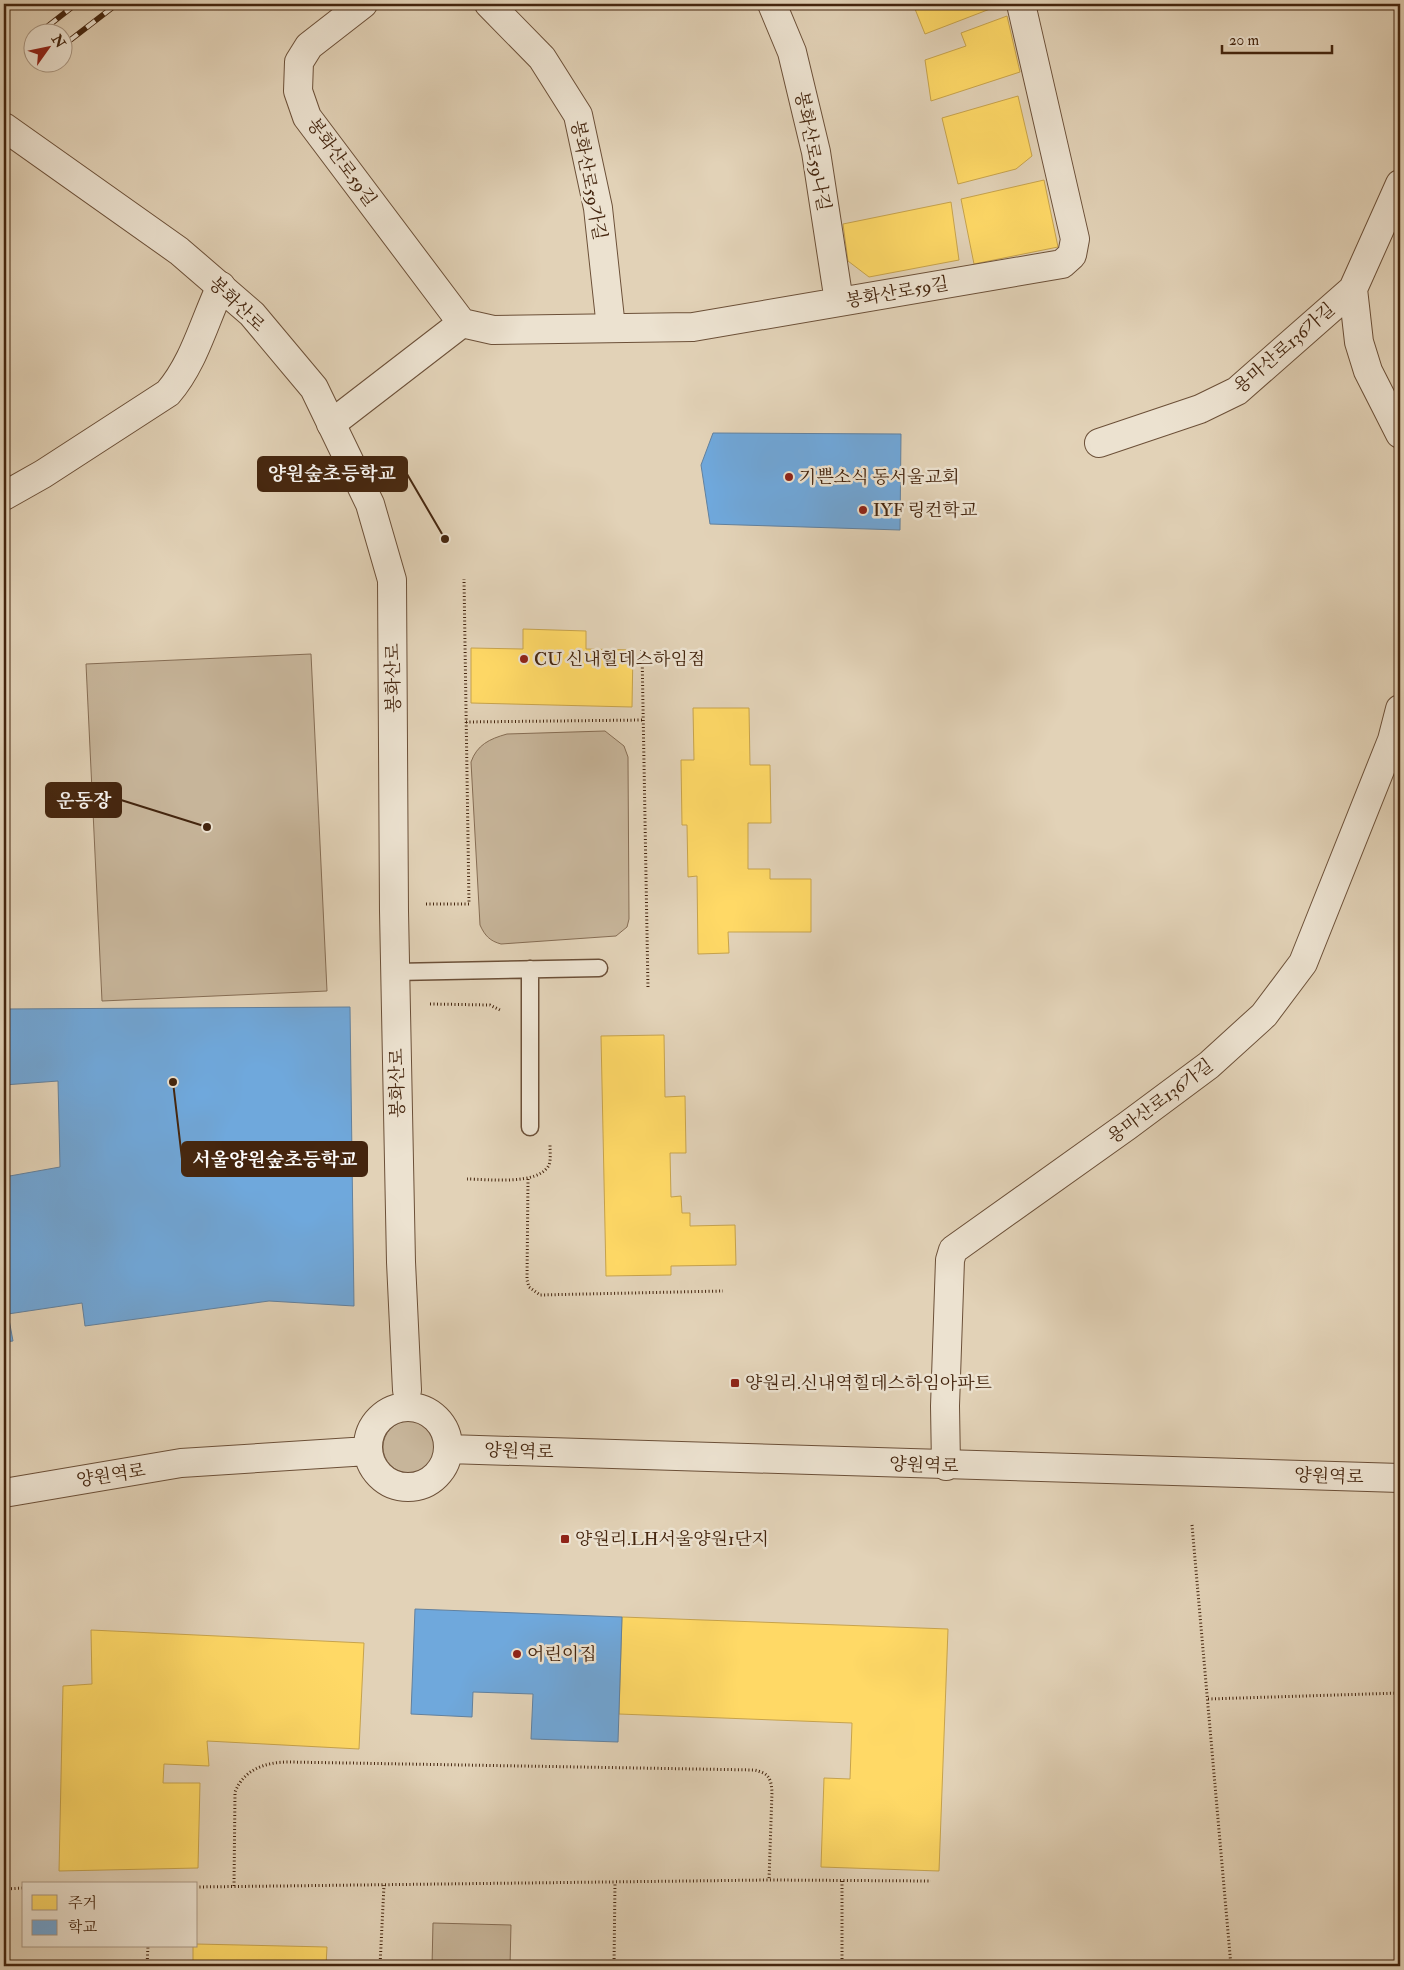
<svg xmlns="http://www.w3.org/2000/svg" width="1404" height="1970" font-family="'IM FELL Double Pica','Noto Serif KR',serif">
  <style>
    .green { fill: #c7b59a; stroke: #866d54 }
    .homes { fill: #ffd966; stroke: #c7a34c }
    .schools { fill: #6fa8dc; stroke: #62819e }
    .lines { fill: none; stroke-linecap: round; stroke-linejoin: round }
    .service-casing { stroke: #6c5038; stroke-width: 19 }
    .minor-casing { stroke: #6c5038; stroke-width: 30 }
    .tertiary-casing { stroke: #6c5038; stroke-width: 30 }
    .path { stroke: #44250e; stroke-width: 3; stroke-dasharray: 1 2.5; stroke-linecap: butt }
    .service { stroke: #ece2d0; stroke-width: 16 }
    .minor { stroke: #ece2d0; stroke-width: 28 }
    .tertiary { stroke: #ece2d0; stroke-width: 28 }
    .rail-casing { stroke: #44250e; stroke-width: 5.5 }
    .rail { stroke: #ece2d0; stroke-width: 4; stroke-dasharray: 11; stroke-linecap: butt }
    .poi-dot { fill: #8f2418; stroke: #ece2d0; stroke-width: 2 }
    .labels { text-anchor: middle; stroke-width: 5; stroke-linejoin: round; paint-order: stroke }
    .street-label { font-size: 18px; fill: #44250e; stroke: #ece2d0 }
    .poi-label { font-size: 18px; fill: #44250e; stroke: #ece2d0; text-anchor: start }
    .leader { fill: none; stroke: #44250e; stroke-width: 2 }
    .callout-dot { fill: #44250e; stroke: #ece2d0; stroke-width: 2 }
    .callout { fill: #44250e; stroke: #44250e; stroke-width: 2 }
    .callout-label { font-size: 19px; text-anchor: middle; font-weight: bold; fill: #fff }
  </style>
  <rect width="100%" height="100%" fill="#e2d2b7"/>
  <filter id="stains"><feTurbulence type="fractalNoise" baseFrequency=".004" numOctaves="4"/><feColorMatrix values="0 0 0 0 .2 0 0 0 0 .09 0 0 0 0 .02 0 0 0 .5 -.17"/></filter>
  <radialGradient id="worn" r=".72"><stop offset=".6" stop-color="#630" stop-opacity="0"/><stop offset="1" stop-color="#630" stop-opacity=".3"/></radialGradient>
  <path class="green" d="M311,654L327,991L102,1001L86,664Z
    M605,731L624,746L628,757L629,919L627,927L616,936L501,944C490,941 485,936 480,925L471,762C477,745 489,739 507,734Z
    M383 1447a26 26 0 1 1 52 0a26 26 0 1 1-52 0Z
    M433,1923L511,1925L510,1966H432Z"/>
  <path class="homes" d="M913,4H1003L925,34Z
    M1007,16L1020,72L931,101L925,60L966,46L961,33Z
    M1018,96L1032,156L1016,169L958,184L942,118Z
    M1044,180L1058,247L974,264L961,199Z
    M951,202L959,260L869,277L848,261L843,224Z
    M523,629L586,631V649L633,650L632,707L471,703V648L523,649Z
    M693,708H749L750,765H770L771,823H748V869H770V879H811V932H728L729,953L698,954L697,876L688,877L687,825H682L681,760H694Z
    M664,1035L665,1097L685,1096L686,1153H670L671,1197L681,1196L682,1213H690V1226L735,1225L736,1265L671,1266V1275L606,1276L601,1036Z
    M622,1617L948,1629L939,1871L821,1867L824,1778L850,1779L852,1723L619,1714Z
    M91,1630L364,1643L359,1749L207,1741L209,1766L164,1764L163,1783H200L198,1868L59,1871L63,1686L92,1684Z
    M196,1944L327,1947L326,1966H193V1946H196Z"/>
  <path class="schools" d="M713,433L901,434L900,530L710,524L701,465Z
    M350,1007L354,1306L269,1301L85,1326L82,1303L8,1314L13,1341L4,1342V1177L60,1167L58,1081L4,1085V1009Z
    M415,1609L622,1617L618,1742L531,1739L533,1694L473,1692L472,1717L411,1714Z"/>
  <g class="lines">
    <g class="service-casing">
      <path id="service" d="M395,972L599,968
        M530,1127V969"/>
    </g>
    <g class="minor-casing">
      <path id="minor" d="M363,4L309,46L299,62L298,91L307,117L462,323L493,330L693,327L1062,264L1072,255L1075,239L1021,4
        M489,4L542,58L578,115L598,208L611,328
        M772,4L792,52L816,152L839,302
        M1400,184L1353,289L1359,342L1368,371L1400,434
        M331,424L462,323
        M1099,443L1200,409L1237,391L1353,289
        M4,496L43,474L168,393C194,363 204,322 221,286
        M946,1466L945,1406L950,1260L953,1250L1127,1126L1209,1065L1264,1015L1303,963L1392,740L1400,709"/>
    </g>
    <g class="tertiary-casing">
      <path id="tertiary" d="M4,127L179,251L252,314L314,388L370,504L392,580L394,911L401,1262L407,1390
        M368 1447a40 40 0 1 1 80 0a40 40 0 1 1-80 0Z
        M448,1449L1400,1478
        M4,1493L181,1463L368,1451"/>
    </g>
    <path class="path" d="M642,650L648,989
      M466,722L643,720
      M426,904H469L464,579
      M430,1004L490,1005L502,1011
      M467,1179C487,1179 538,1186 549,1165C551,1160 550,1151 550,1145
      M528,1179L527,1280L529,1287L540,1295L723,1291
      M1192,1525L1231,1966
      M1208,1699L1400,1693
      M234,1886L235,1792C244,1769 266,1762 289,1762L754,1770C768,1773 771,1777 772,1792L769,1880
      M196,1887L769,1880L931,1881
      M4,1889L24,1888
      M147,1966L148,1946
      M380,1966L384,1885
      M614,1966L615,1882
      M842,1966V1881"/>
    <use href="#service" class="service"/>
    <use href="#minor" class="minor"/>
    <use href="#tertiary" class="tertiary"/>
    <g class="rail-casing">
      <path id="rail" d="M48,26L76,4
        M69,41L117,4"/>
    </g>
    <use href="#rail" class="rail"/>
  </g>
  <g class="poi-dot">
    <circle cx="789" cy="477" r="5"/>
    <circle cx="863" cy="510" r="5"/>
    <circle cx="524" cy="659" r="5"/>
    <rect x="730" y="1378" width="10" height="10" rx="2.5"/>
    <rect x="560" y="1534" width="10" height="10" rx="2.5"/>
    <circle cx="517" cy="1654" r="5"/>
  </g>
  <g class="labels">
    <g class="street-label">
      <text transform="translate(813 151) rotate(79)" y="6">봉화산로59나길</text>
      <text transform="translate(342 162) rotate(54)" y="6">봉화산로59길</text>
      <text transform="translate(589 180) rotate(79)" y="6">봉화산로59가길</text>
      <text transform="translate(897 292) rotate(-10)" y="6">봉화산로59길</text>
      <text transform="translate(237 304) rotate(44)" y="6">봉화산로</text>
      <text transform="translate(1284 348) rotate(-41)" y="6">용마산로136가길</text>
      <text transform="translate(393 678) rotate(-91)" y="6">봉화산로</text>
      <text transform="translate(397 1083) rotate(-91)" y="6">봉화산로</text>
      <text transform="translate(1160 1101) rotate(-37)" y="6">용마산로136가길</text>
      <text transform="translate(519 1451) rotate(2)" y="6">양원역로</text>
      <text transform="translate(924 1465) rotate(2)" y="6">양원역로</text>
      <text transform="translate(111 1475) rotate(-9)" y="6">양원역로</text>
      <text transform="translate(1329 1476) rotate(2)" y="6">양원역로</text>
    </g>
    <g class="poi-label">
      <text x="799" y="483">기쁜소식 동서울교회</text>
      <text x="873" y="516">IYF 링컨학교</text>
      <text x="534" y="665">CU 신내힐데스하임점</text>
      <text x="745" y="1389">양원리.신내역힐데스하임아파트</text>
      <text x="575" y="1545">양원리.LH서울양원1단지</text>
      <text x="527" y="1660">어린이집</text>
    </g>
  </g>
  <path class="leader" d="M445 539L407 474M207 827L121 800M173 1082L182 1159"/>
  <g class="callout-dot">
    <circle cx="445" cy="539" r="5"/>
    <circle cx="207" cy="827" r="5"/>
    <circle cx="173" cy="1082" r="5"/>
  </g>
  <g class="callout">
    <rect x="258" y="457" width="149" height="34" rx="5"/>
    <rect x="46" y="783" width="75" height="34" rx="5"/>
    <rect x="182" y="1142" width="185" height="34" rx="5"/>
  </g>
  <g class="callout-label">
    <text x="332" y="480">양원숲초등학교</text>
    <text x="84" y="807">운동장</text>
    <text x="275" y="1166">서울양원숲초등학교</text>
  </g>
  <rect width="1404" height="1970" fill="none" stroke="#e2d2b7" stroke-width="20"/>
  <rect x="5" y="5" width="1394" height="1960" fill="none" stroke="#44250e" stroke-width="2.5"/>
  <rect x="10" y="10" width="1384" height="1950" fill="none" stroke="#44250e"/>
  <rect x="22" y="1882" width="175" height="65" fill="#ece2d0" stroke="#a99682"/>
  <rect x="32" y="1895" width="25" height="15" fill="#ffd966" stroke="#a99682"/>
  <text x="68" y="1908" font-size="15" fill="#44250e">주거</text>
  <rect x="32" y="1920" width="25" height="15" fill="#6fa8dc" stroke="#a99682"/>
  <text x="68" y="1932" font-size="15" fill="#44250e">학교</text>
  <g transform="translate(48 48) rotate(57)"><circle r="24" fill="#ece2d0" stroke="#a99682"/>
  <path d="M0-4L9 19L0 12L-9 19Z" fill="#8f2418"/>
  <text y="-8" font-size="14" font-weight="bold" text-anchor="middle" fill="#44250e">N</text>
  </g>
  <path d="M1222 45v8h110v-8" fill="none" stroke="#44250e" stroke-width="2.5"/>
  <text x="1229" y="45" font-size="15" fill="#44250e" stroke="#ece2d0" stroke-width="4" paint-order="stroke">20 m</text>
  <rect width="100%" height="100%" filter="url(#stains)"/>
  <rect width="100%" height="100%" fill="url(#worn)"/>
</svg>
